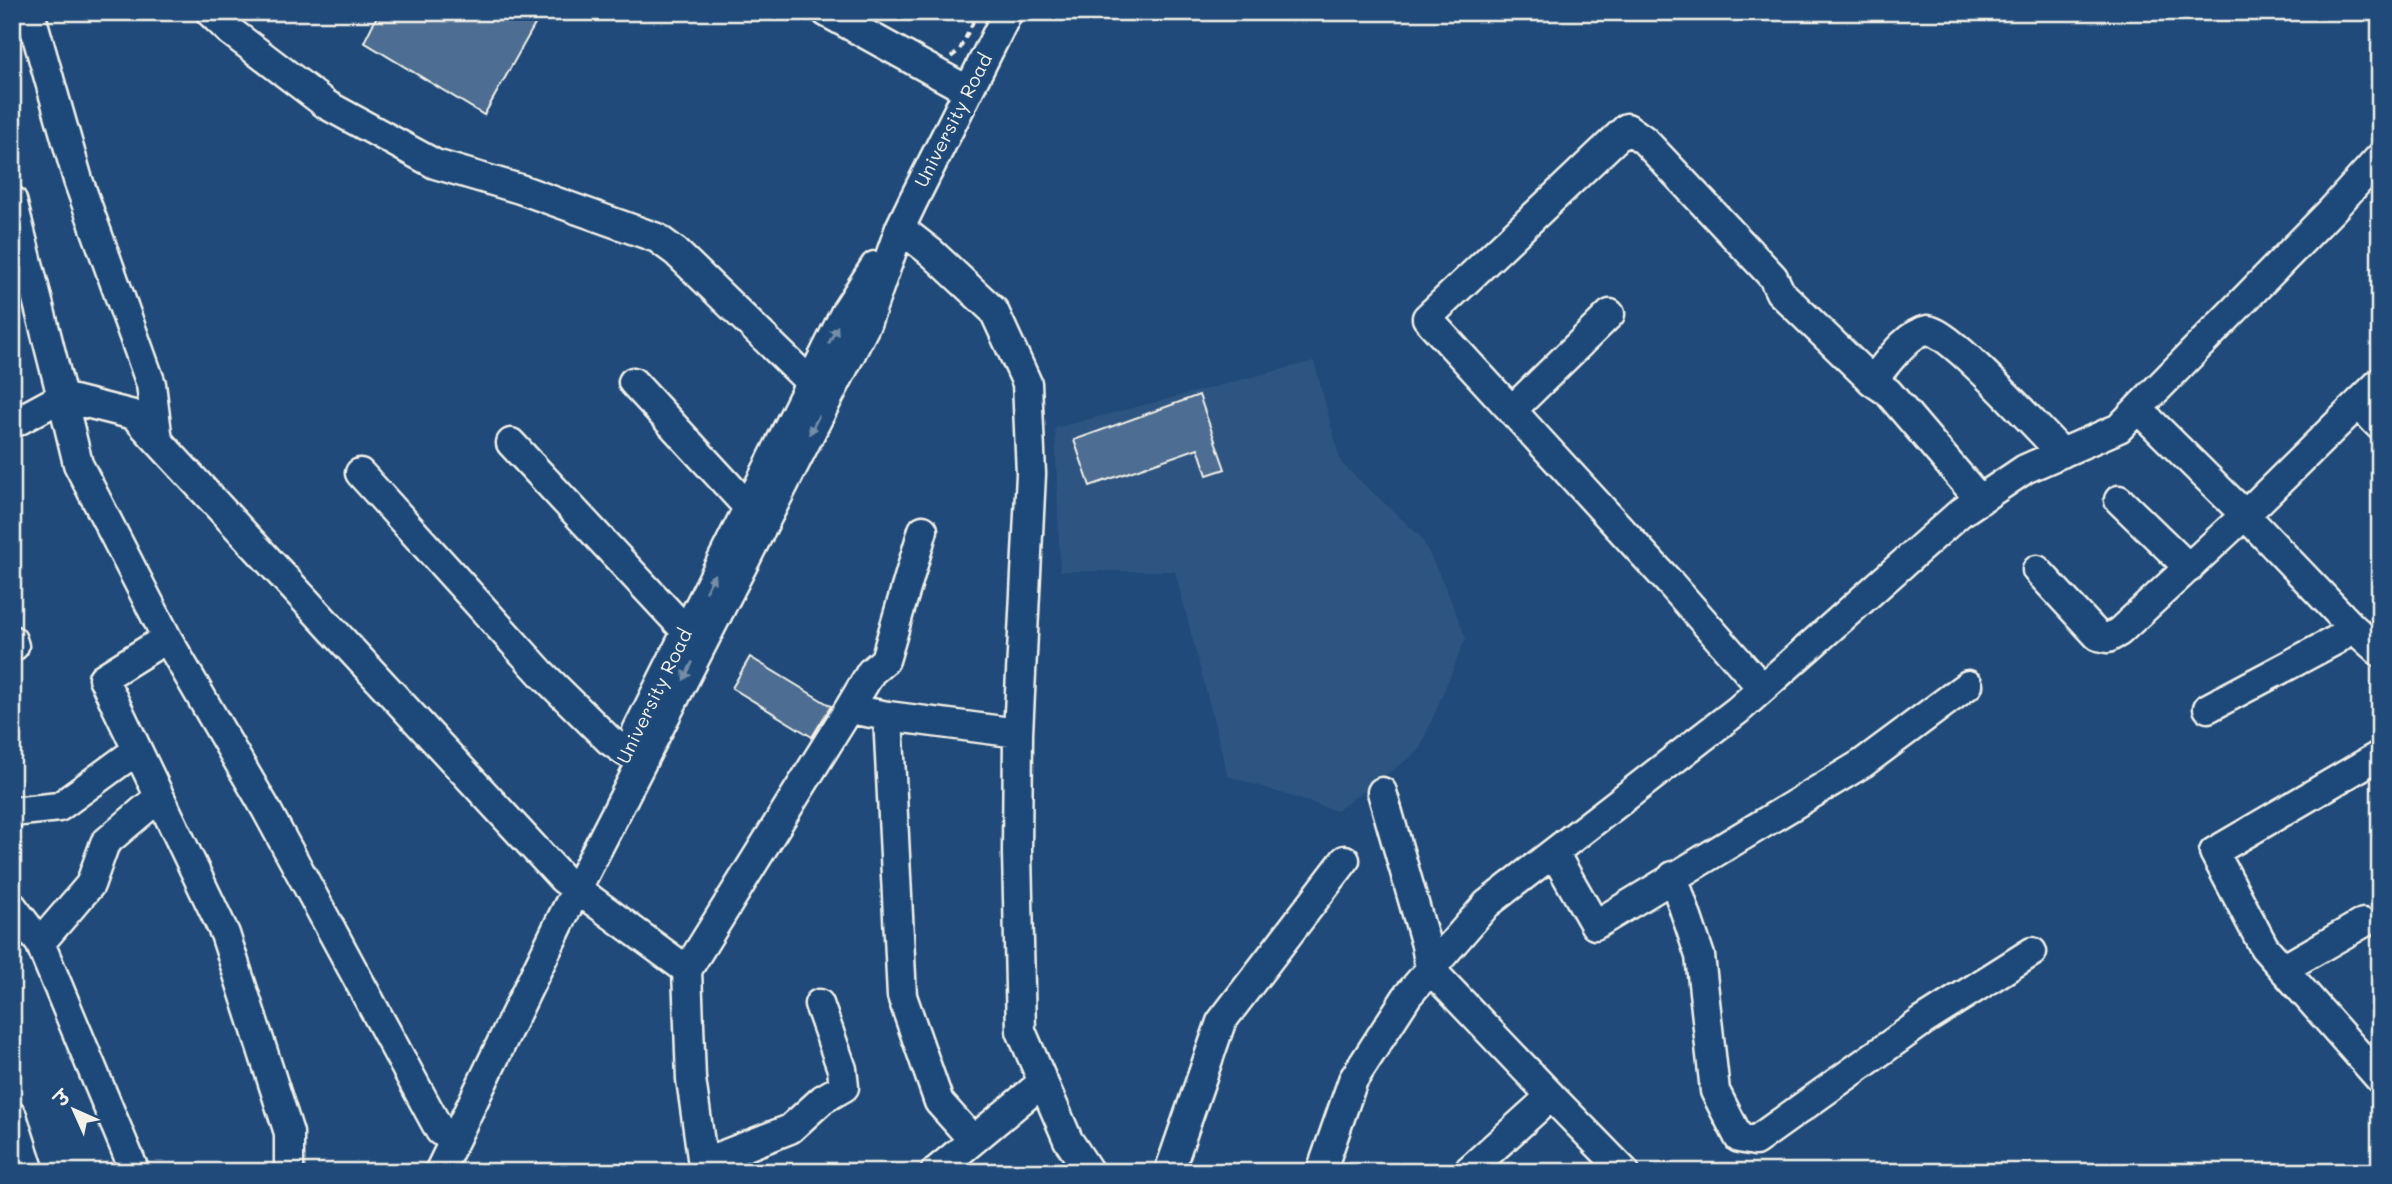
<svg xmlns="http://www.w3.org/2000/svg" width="2392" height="1184" font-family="Mali,'Playpen Sans Deva',sans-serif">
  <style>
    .built { fill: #2d5581 }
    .building { fill: #4d6e92; stroke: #f4f1e8; stroke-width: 2 }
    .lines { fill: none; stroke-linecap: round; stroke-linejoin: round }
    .minor-casing { stroke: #f4f1e8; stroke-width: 33 }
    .path { stroke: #f4f1e8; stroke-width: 3.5; stroke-dasharray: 7 5; stroke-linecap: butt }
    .minor { stroke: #1f4a7a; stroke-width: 28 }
    .oneway { fill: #748da6 }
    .labels { text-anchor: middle; stroke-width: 7; stroke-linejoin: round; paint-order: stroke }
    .street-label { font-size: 19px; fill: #f4f1e8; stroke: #1f4a7a }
  </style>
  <rect width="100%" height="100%" fill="#1f4a7a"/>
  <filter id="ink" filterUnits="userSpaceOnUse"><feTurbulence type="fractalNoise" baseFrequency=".0143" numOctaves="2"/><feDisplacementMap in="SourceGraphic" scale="14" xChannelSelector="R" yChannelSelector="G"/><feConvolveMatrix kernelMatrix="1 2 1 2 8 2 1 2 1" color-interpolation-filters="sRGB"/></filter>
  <g filter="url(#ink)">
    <path class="built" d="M1314,361L1341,463L1421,537L1447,591L1466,638L1419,751L1336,811L1228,776L1175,571H1060L1055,428Z"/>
    <path class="building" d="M379,12H542L484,115L364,42Z
      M1199,395L1225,469L1207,475L1198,448L1090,486L1074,440Z
      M750,657L831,706L812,737L732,688Z"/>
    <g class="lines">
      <g class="minor-casing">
        <path id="minor" d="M30,12L78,180L151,384L158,441
          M210,12L230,31L327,105L435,164L520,189L657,238L676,252L810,382L827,390
          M826,12L967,90
          M12,200L62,397L134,415L563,879L687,970L849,709L888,716L1018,733
          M900,228L932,253L994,311L1027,383L1031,474L1018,733L1017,853L1021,1031L1068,1140L1089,1172
          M1872,381C1885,366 1907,333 1927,330C1947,328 2042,433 2062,453
          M633,382L748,507
          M2358,404L2380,426
          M2138,409L2245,515L2352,627L2380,652
          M1512,410L1610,314
          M12,424L62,397L78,464L167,638
          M511,443L686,631
          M360,473L541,673L609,740L626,752
          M2119,500L2189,568
          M2037,570L2098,636L2108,638L2119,632L2245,515L2380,382
          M12,640L14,646
          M1762,688L1670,583L1427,318L1627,128L1644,140L1773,277L1780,292L1872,381L1888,392L1980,500
          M2208,708L2336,640L2352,627
          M849,709L871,672L885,660L923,530
          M888,716L902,996L939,1102L973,1140
          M637,731L846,311L875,266
          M2380,755L2214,852L2264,947L2380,1079
          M1382,792L1426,945L1430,969L1551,1096L1467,1172
          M12,812L59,807L137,750
          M1554,853L1595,925L1863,763L1968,685
          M1673,876L1700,956L1715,1091L1739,1138L1755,1141L1923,1021L2032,952
          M12,906L40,943L135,1172
          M40,943L90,885L105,843L159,797
          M2283,969L2363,923
          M687,970L691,1079L704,1172
          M1551,1096L1625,1172
          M12,1116L30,1172
          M703,1163L790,1129L823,1099L844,1087L842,1069L819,1004
          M289,1172V1133L225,934L103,678L167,638L266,809L440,1131
          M439,1172L562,918L866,324L900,228L913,201L1008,12
          M935,1172L1043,1082
          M1169,1172L1221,1022L1345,860
          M1321,1172L1353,1080L1408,995L1487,904L1738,710L1960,513L2025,469L2119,428L2333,209L2380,157"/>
      </g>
      <path class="path" d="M951,57L959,51L978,12"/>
      <use href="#minor" class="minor"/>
    </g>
    <defs><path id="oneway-solid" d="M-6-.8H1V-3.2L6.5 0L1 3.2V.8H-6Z" transform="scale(1.75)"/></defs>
    <g class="oneway">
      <use href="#oneway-solid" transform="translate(833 335) rotate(-63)"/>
      <use href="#oneway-solid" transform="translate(814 425) rotate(117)"/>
      <use href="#oneway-solid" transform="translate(710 583) rotate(-63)"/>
      <use href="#oneway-solid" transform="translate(688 671) rotate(117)"/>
    </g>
  </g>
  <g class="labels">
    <g class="street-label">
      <text transform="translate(953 120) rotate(-63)" y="7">University Road</text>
      <text transform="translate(654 696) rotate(-64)" y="7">University Road</text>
    </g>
  </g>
  <rect width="2392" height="1184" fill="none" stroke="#1f4a7a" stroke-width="42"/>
  <rect x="21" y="21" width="2350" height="1142" fill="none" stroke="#f4f1e8" stroke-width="2.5" filter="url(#ink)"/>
  <g transform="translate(74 1110) rotate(315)" stroke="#1f4a7a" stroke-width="5" paint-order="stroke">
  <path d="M0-5L12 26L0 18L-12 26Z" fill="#f4f1e8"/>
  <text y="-10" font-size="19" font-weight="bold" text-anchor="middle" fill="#f4f1e8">उ</text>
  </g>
</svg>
